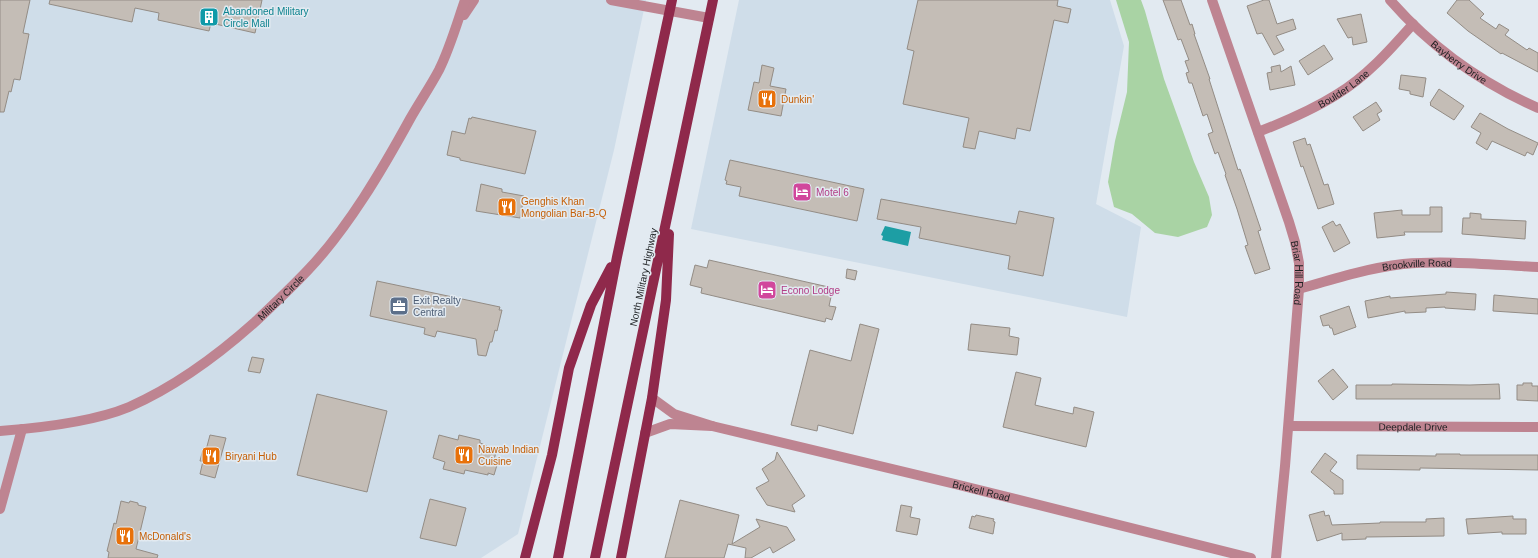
<svg xmlns="http://www.w3.org/2000/svg" width="1538" height="558" font-family="Helvetica,sans-serif">
  <style>
    .built { fill: #cfdde9 }
    .green { fill: #a9d3a4 }
    .water { fill: #1d9ea4 }
    .building { fill: #c4bdb6; stroke: #938c85 }
    .lines { fill: none; stroke-linecap: round; stroke-linejoin: round }
    .minor { stroke: #be8491; stroke-width: 10 }
    .major { stroke: #8f294b; stroke-width: 10 }
    .labels { text-anchor: middle; stroke-width: 3; stroke-linejoin: round; paint-order: stroke }
    .culture-label { font-size: 10px; fill: #0d838f; stroke: #e2eaf1; text-anchor: start }
    .street-label { font-size: 10px; fill: #1c1f21; stroke: #e2eaf1 }
    .food-label { font-size: 10px; fill: #c56008; stroke: #e2eaf1; text-anchor: start }
    .hotel-label { font-size: 10px; fill: #b23c85; stroke: #e2eaf1; text-anchor: start }
    .service-label { font-size: 10px; fill: #4e5e75; stroke: #e2eaf1; text-anchor: start }
  </style>
  <rect width="100%" height="100%" fill="#e2eaf1"/>
  <path class="built" d="M0,0H646L614,150L518,534L481,558H0Z
    M739,0H1110L1124,46L1096,204L1141,227L1127,317L691,229Z"/>
  <path class="green" d="M1116,0H1141L1145,11L1164,79L1194,162L1209,197L1212,215L1207,227L1178,237L1155,233L1132,214L1114,207L1108,182L1115,141L1127,92L1129,42Z"/>
  <path class="water" d="M885,226L911,232L908,246L882,240L883,236L881,235Z"/>
  <path class="building" d="M0,0H30L23,33L29,34L20,80L14,79L11,92L9,91L4,112H0Z
    M50,0H262L255,33L211,23L209,31L158,20L159,13L135,8L132,22L49,4Z
    M918,0H1058L1057,6L1071,9L1068,23L1054,20L1030,131L1017,128L1015,139L979,131L975,149L963,147L969,118L903,104L914,51L907,49Z
    M1163,0H1181L1190,25L1192,24L1195,34H1194L1210,79H1209L1238,170L1240,169L1244,180L1261,230L1258,231L1270,269L1255,274L1245,246L1248,245L1237,209L1225,175L1226,174L1218,152L1215,154L1208,134L1213,132L1207,114L1203,116L1192,83H1189L1186,73L1189,72L1185,61L1189,60L1181,39L1178,40Z
    M1264,0H1269L1277,24L1293,19L1296,29L1276,36L1284,50L1274,55L1262,33L1257,34L1247,6Z
    M1457,0H1469L1484,14L1480,18L1496,29L1499,24L1509,30L1505,35L1527,50L1529,48L1538,53V72L1502,53L1501,54L1468,31L1447,13Z
    M1361,14L1367,42L1353,45L1352,37L1348,38L1337,19Z
    M1324,45L1333,59L1308,75L1299,61Z
    M762,65L774,68L770,86L786,89L781,116L748,110L754,82L759,83Z
    M1280,65L1281,72L1291,66L1295,85L1270,90L1267,73L1272,72L1271,67Z
    M1401,75L1426,78L1423,97L1410,94V91L1399,89Z
    M1439,89L1464,106L1454,120L1430,105L1431,104L1430,103Z
    M1376,102L1382,111L1377,114L1380,120L1363,131L1353,117Z
    M1480,113L1508,129L1538,143L1533,155L1527,152L1525,156L1492,141L1487,150L1476,143L1481,133L1471,127Z
    M472,117L536,131L525,174L460,160V158L447,155L452,131L465,134L469,118L471,119Z
    M1305,138L1307,145L1310,144L1324,185L1328,184L1334,204L1318,209L1303,166L1301,167L1293,142Z
    M730,160L864,189L857,221L739,196L741,187L726,184L727,181L725,180Z
    M481,184L502,189V192L524,196L520,218L476,211Z
    M881,199L1016,224L1019,211L1054,218L1043,276L1008,269L1010,256L919,238L921,227L877,219Z
    M1430,207H1442V232H1404L1405,235L1377,238L1374,213L1402,210V215H1430Z
    M1470,213L1481,214V219L1526,221L1525,239L1462,234L1463,218H1470Z
    M1333,221L1336,226L1340,224L1350,243L1334,252L1322,227Z
    M709,260L833,288L829,306L836,307L832,320L826,318L825,322L701,293L702,288L690,285L695,265L707,268Z
    M847,269L857,271L855,280L846,278Z
    M377,281L500,307L499,310H502L497,331L495,330L492,342H490L486,356L478,355L476,339L437,331L435,337L424,334L425,328L370,316Z
    M1446,292L1476,294L1475,310L1445,308V307L1426,308V312L1405,313V311L1368,318L1365,301L1390,296V298L1446,294Z
    M1494,295L1538,299V314L1493,311Z
    M1349,306L1356,327L1334,335L1332,328H1330L1329,325L1323,326L1320,316Z
    M860,324L879,329L853,434L818,425L817,431L791,425L810,350L851,361Z
    M971,324L1010,328L1009,336L1019,338L1017,355L968,350Z
    M252,357L264,359L260,373L248,371Z
    M1333,369L1348,387L1333,400L1318,381Z
    M1016,372L1041,378L1035,405L1073,414L1074,407L1094,412L1086,447L1003,427Z
    M1523,383H1532V386H1538V401L1517,400V385H1523Z
    M1392,384L1470,385L1499,384L1500,399H1356V385H1392Z
    M317,394L387,411L367,492L297,475Z
    M210,435L226,438L215,478L200,474L203,461H200L203,449L206,450Z
    M439,435L458,440L459,435L480,440V443L486,445L485,449L496,452L493,464L497,465L494,475L488,473V475L465,470L464,474L443,469L445,462L433,458Z
    M777,452L805,496L792,505L795,512L767,505L756,488L769,481L762,469L775,460Z
    M1325,453L1337,462L1330,471L1343,480V494H1334V491L1311,472Z
    M1436,454H1460V455H1538V470L1420,468V470L1357,469V455L1436,456Z
    M430,499L466,508L456,546L420,538Z
    M680,500L739,515L732,544L760,527L756,519L787,527L795,540L773,553L770,547L751,558H745L746,548L728,544L724,558H665Z
    M121,501L129,503L130,501L138,503V505L146,507L136,549L158,555L157,558H108L109,552L107,551L114,523L116,524Z
    M901,505L912,507L910,517L920,519L917,535L896,531Z
    M1324,511L1325,516L1329,515L1332,525L1380,523V522H1426V519L1444,518V536L1366,537V539L1342,540V533L1317,541L1309,515Z
    M976,515L994,519L993,521L995,522L993,534L969,528L972,516L975,517Z
    M1513,516V519H1526V534H1502V532L1468,534L1466,519Z"/>
  <g class="lines">
    <g class="minor">
      <path d="M611,0L709,18"/>
      <path id="s1" d="M1212,0L1289,222L1295,242L1299,263V289L1285,466L1276,558"/>
      <path id="s2" d="M1390,0C1431,47 1481,83 1538,108"/>
      <path d="M464,15L474,0"/>
      <path id="s3" d="M1258,132C1284,122 1312,110 1336,95C1366,77 1390,50 1413,24"/>
      <path id="s4" d="M1299,289C1333,279 1368,268 1403,264C1448,260 1493,265 1538,267"/>
      <path id="s5" d="M712,426L955,484L1251,558"/>
      <path id="s6" d="M1289,426L1538,427"/>
      <path id="s7" d="M0,431C39,428 93,422 129,407C177,386 217,356 255,322C273,305 291,288 308,270C348,228 382,170 410,119C419,103 430,87 439,70C450,48 457,23 465,0"/>
      <path d="M645,433L670,424L712,426L674,414L652,398"/>
      <path d="M0,509L22,429"/>
    </g>
    <path class="major" d="M525,558L552,455L569,368L591,305L611,267
      M558,558L617,257L672,0
      M595,558L713,0
      M621,558L652,398L666,300L669,234"/>
  </g>
  <defs>
    <g id="building-square" transform="scale(1)"><rect x="-9" y="-9" width="18" height="18" rx="4" fill="#0f9aa8" stroke="#e2eaf1"/><path d="M-4-6H4V6H1V3H-1V6H-4ZM-2.5-4.3h1.7v1.8h-1.7ZM.8-4.3h1.7v1.8H.8ZM-2.5-1h1.7V.8h-1.7ZM.8-1h1.7V.8H.8Z" fill="#fff"/></g>
    <g id="restaurant-square" transform="scale(1)"><rect x="-9" y="-9" width="18" height="18" rx="4" fill="#e8710a" stroke="#e2eaf1"/><path d="M-5-6h1v4h1v-4h1v4h1v-4h1v5L-1.5 .5V6h-2V.5L-5-1ZM5-6V6H3V1.5H1.5Q1.5-4 5-6Z" fill="#fff"/></g>
    <g id="hotel-square" transform="scale(1)"><rect x="-9" y="-9" width="18" height="18" rx="4" fill="#d1479c" stroke="#e2eaf1"/><path d="M-6-4.5h1.5V1H6V5H4.5V3h-9V5H-6ZM-4 0a1.8 1.8 0 1 1 3.6 0ZM.5 0V-2.5h3Q6-2.5 6 0Z" fill="#fff"/></g>
    <g id="office-square" transform="scale(1)"><rect x="-9" y="-9" width="18" height="18" rx="4" fill="#5c6f8a" stroke="#e2eaf1"/><path d="M-6-3h4V-5.5h4V-3h4V5H-6ZM-1-4.5V-3h2v-1.5ZM-6 0V1H6V0Z" fill="#fff"/></g>
  </defs>
  <g fill-rule="evenodd">
    <use href="#building-square" x="209" y="17"/>
    <use href="#restaurant-square" x="767" y="99"/>
    <use href="#hotel-square" x="802" y="192"/>
    <use href="#restaurant-square" x="507" y="207"/>
    <use href="#hotel-square" x="767" y="290"/>
    <use href="#office-square" x="399" y="306"/>
    <use href="#restaurant-square" x="464" y="455"/>
    <use href="#restaurant-square" x="211" y="456"/>
    <use href="#restaurant-square" x="125" y="536"/>
  </g>
  <g class="labels">
    <g class="culture-label">
      <text x="223" y="15">Abandoned Military<tspan x="223" dy="12">Circle Mall</tspan></text>
    </g>
    <g class="street-label">
      <text dy="4" stroke="none"><textPath href="#s2" startOffset="93">Bayberry Drive</textPath></text>
      <text dy="4" stroke="none"><textPath href="#s3" startOffset="96">Boulder Lane</textPath></text>
      <text dy="4" stroke="none"><textPath href="#s4" startOffset="121">Brookville Road</textPath></text>
      <text dy="4" stroke="none"><textPath href="#s1" startOffset="287">Briar Hill Road</textPath></text>
      <text transform="translate(643 277) rotate(-78)" y="4">North Military Highway</text>
      <text dy="4" stroke="none"><textPath href="#s7" startOffset="320">Military Circle</textPath></text>
      <text dy="4" stroke="none"><textPath href="#s6" startOffset="124">Deepdale Drive</textPath></text>
      <text dy="4" stroke="none"><textPath href="#s5" startOffset="277">Brickell Road</textPath></text>
    </g>
    <g class="food-label">
      <text x="781" y="103">Dunkin'</text>
      <text x="521" y="205">Genghis Khan<tspan x="521" dy="12">Mongolian Bar-B-Q</tspan></text>
      <text x="478" y="453">Nawab Indian<tspan x="478" dy="12">Cuisine</tspan></text>
      <text x="225" y="460">Biryani Hub</text>
      <text x="139" y="540">McDonald's</text>
    </g>
    <g class="hotel-label">
      <text x="816" y="196">Motel 6</text>
      <text x="781" y="294">Econo Lodge</text>
    </g>
    <g class="service-label">
      <text x="413" y="304">Exit Realty<tspan x="413" dy="12">Central</tspan></text>
    </g>
  </g>
</svg>
